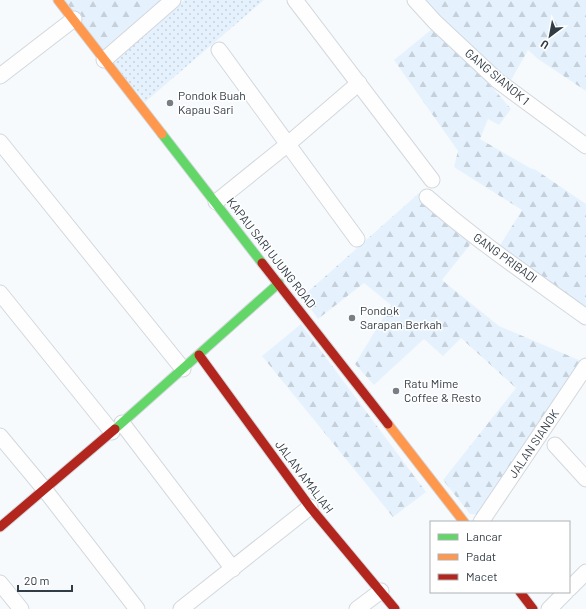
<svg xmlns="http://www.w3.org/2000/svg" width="586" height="609" font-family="Barlow,sans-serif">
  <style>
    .grass { fill: url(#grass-dots) }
    .forest { fill: url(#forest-firs) }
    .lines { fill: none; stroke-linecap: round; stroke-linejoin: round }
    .street-casing { stroke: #d2d8dd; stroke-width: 17 }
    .fast-casing { stroke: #d2d8dd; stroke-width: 11 }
    .slow-casing { stroke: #d2d8dd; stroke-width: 11 }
    .jam-casing { stroke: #d2d8dd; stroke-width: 11 }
    .street { stroke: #fefeff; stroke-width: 15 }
    .fast { stroke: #63d668; stroke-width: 9 }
    .slow { stroke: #ff974d; stroke-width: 9 }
    .jam { stroke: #b3261e; stroke-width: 9 }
    .poi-dot { fill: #777e85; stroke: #fff; stroke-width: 1.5 }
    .labels { text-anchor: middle; stroke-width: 3; stroke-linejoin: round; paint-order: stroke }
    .street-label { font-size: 12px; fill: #323c45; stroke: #fff }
    .poi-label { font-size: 12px; fill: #323c45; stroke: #fff; text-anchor: start }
  </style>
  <defs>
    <pattern id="grass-dots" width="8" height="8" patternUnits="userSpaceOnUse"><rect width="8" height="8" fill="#e5f2fd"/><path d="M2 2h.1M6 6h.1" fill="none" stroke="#c5d0da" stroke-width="1.8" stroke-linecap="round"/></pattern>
    <pattern id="forest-firs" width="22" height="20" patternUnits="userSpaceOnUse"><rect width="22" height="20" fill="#e5f2fd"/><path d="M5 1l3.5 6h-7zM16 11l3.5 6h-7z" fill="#c5d0da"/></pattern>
  </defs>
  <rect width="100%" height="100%" fill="#f7fafc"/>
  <path class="grass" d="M184,0H264L145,102L110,59Z"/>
  <path class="forest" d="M63,0H165L105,52Z
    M421,0H586V91L538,59L528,50L510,82L453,31Z
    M432,29L466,57L511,109L499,125L488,119L480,139L530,168L536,170L586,204V309L499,247L522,210L454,167L458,151L394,60Z
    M419,193L473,241L442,280L499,326L581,361L558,394L481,515L470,514L443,480L516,388L461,338L443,356L424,339L374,385L355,364L391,305L364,283L318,319L302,297Z
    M301,324L426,492L393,517L262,356Z"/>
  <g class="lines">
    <g class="street-casing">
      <path id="street" d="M295,0L432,180
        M415,0L435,22L498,81L586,146
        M219,50L357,239
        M104,60L173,0
        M0,76L74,19
        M0,142L183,369
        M427,197C477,241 532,278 586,317
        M216,202L288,144L359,83
        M0,293L112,432
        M122,423L233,569
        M0,436L45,490L137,609
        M555,445L586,479
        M481,522L586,366
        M0,583L21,609
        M569,589L586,572
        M181,609L310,507
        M357,609L381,591
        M549,609L566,592"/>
    </g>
    <g class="fast-casing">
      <path id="fast" d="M162,134L262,263
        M115,429L279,283"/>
    </g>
    <g class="slow-casing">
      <path id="slow" d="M58,0L162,134
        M388,424L464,522"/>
    </g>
    <g class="jam-casing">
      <path id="jam" d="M262,263L388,424
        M199,355L310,507L395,609
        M0,527L115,429
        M520,592L533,609"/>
    </g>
    <use href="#street" class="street"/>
    <use href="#fast" class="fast"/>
    <use href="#slow" class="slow"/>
    <use href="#jam" class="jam"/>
  </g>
  <g class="poi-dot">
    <circle cx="170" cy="103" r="4"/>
    <circle cx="352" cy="318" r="4"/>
    <circle cx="396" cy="391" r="4"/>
  </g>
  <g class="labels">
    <g class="street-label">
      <text transform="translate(497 77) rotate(40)" y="4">GANG SIANOK 1</text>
      <text transform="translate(271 253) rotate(52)" y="4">KAPAU SARI UJUNG ROAD</text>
      <text transform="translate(505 258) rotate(36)" y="4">GANG PRIBADI</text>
      <text transform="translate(534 444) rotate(-56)" y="4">JALAN SIANOK</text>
      <text transform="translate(304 477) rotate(53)" y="4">JALAN AMALIAH</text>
    </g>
    <g class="poi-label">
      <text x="178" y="100">Pondok Buah<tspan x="178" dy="14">Kapau Sari</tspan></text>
      <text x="360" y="315">Pondok<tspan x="360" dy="14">Sarapan Berkah</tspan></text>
      <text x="404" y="388">Ratu Mime<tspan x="404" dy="14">Coffee &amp; Resto</tspan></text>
    </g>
  </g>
  <rect x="430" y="521" width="140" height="72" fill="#ffffff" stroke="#adb1b5"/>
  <rect x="438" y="534" width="20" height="6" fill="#63d668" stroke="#adb1b5"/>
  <text x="466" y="541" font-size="12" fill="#323c45">Lancar</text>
  <rect x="438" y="554" width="20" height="6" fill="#ff974d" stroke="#adb1b5"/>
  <text x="466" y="561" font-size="12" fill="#323c45">Padat</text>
  <rect x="438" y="574" width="20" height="6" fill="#b3261e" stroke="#adb1b5"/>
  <text x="466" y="581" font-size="12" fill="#323c45">Macet</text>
  <g transform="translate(550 36) rotate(212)" stroke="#ffffff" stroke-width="3" paint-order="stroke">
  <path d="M0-3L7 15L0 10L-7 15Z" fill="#323c45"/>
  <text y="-6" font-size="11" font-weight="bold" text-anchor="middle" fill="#323c45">U</text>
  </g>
  <path d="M18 585v6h54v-6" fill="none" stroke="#323c45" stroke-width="2"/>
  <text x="24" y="585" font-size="12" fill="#323c45" stroke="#ffffff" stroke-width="3" paint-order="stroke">20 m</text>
</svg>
